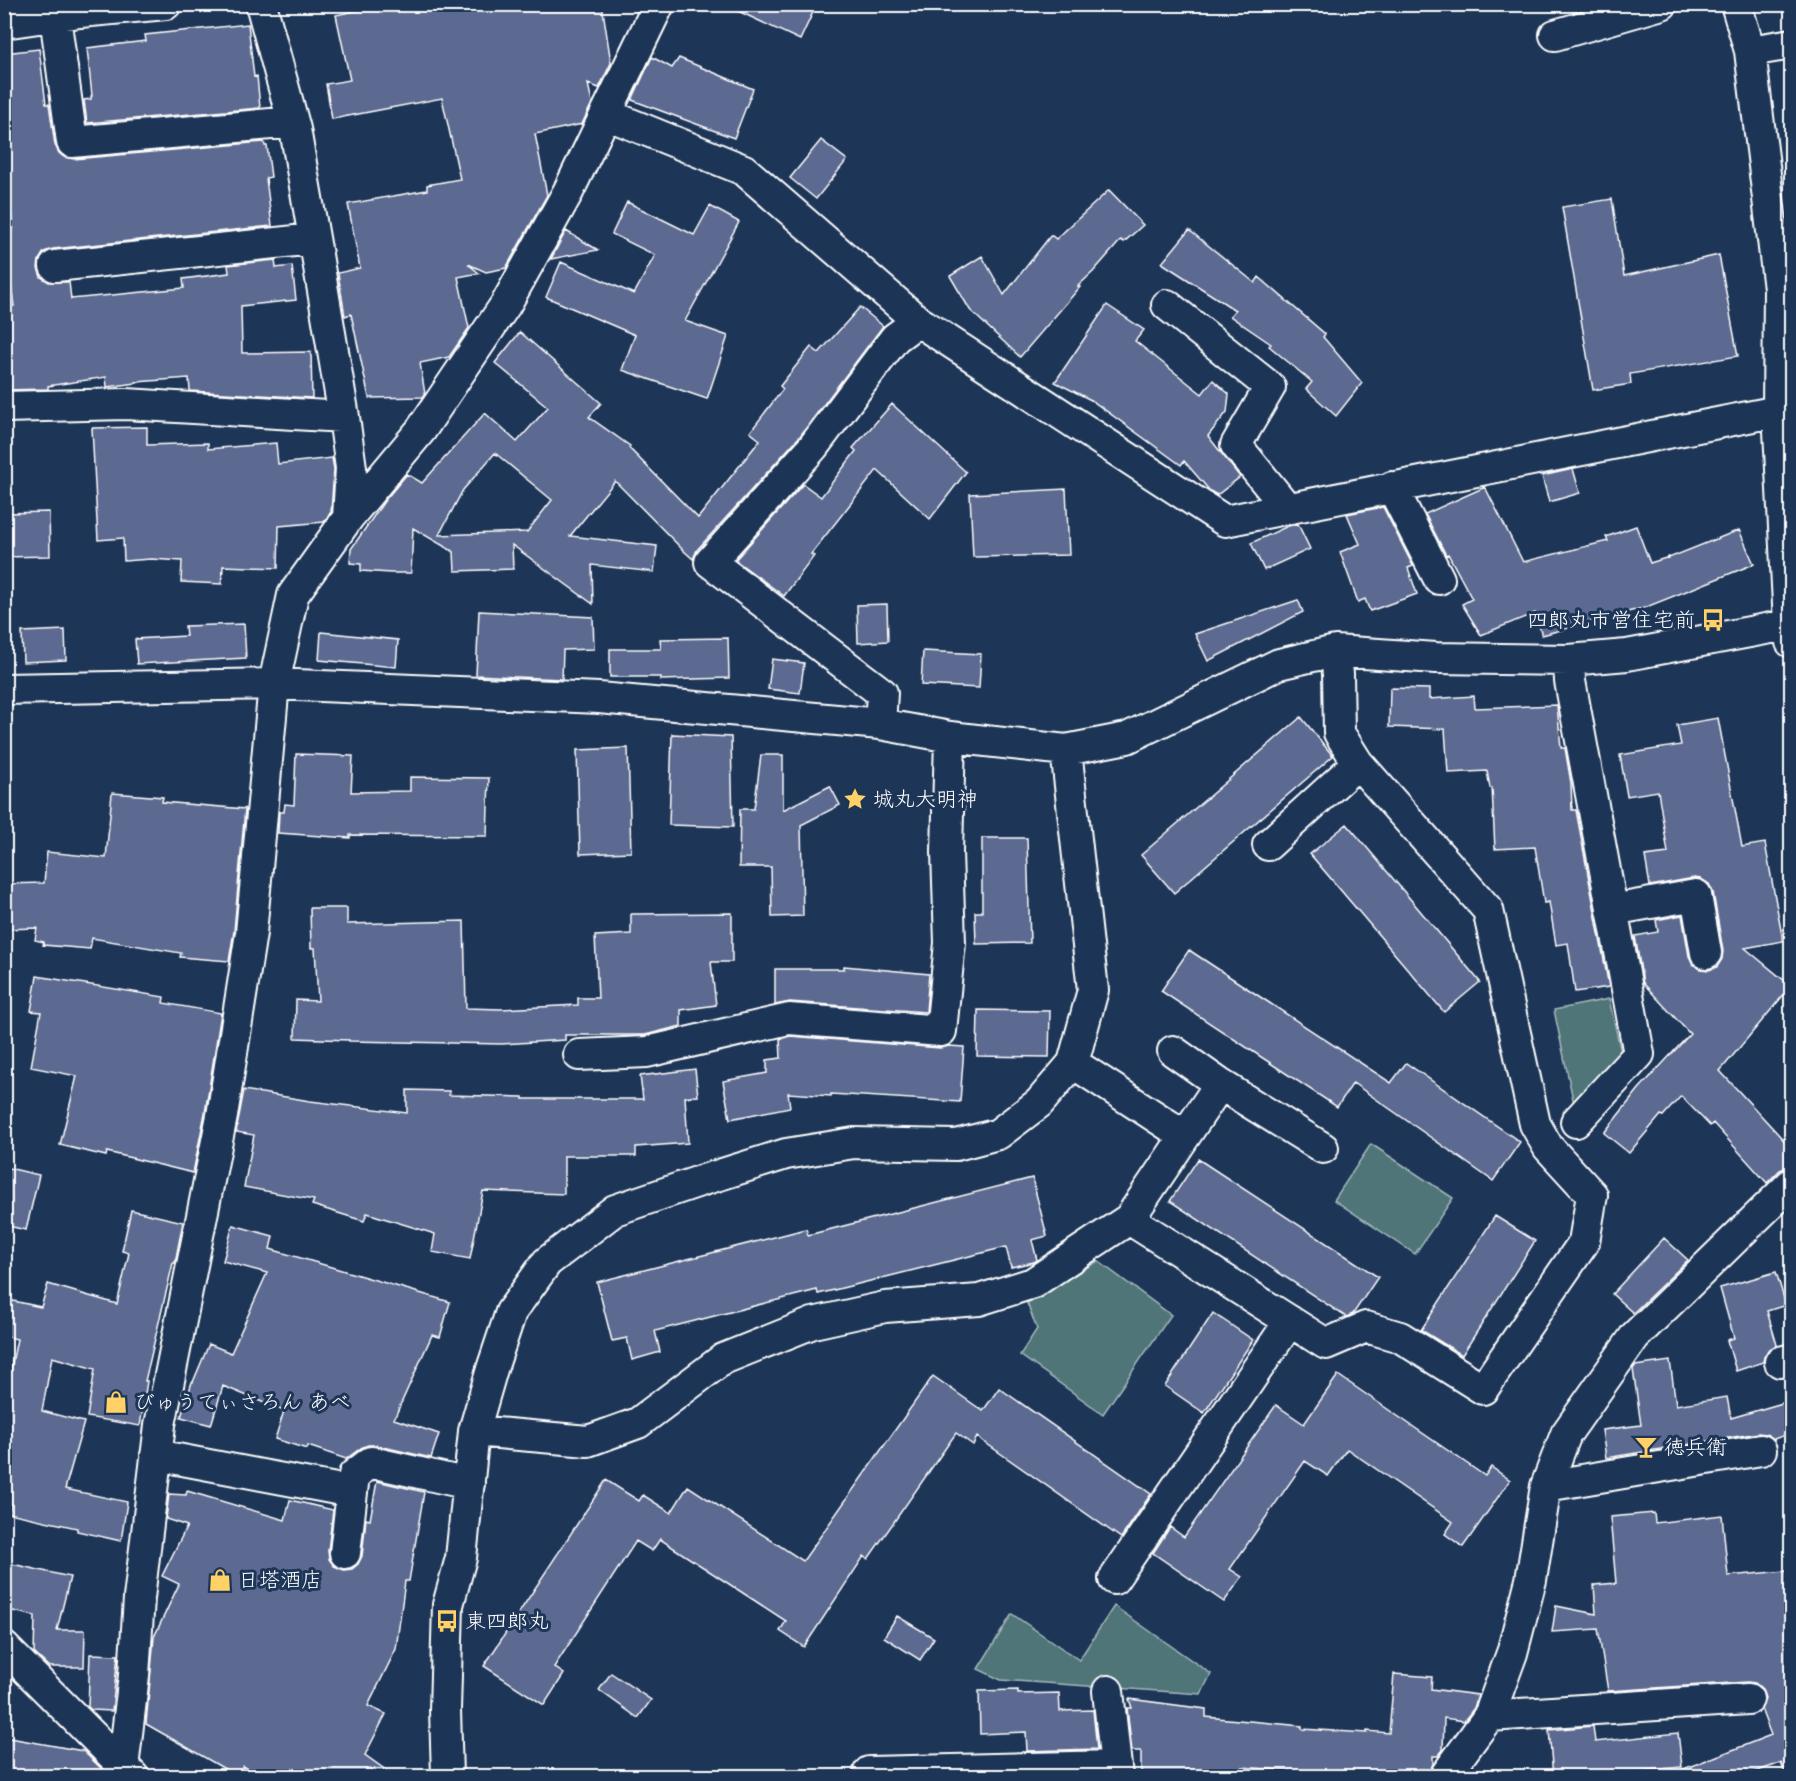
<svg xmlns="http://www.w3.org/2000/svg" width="1796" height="1781" font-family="'Playpen Sans','Klee One',sans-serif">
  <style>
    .green { fill: #4f7578; stroke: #a7babc; stroke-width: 1.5 }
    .building { fill: #5c6990; stroke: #fff; stroke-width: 1.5; fill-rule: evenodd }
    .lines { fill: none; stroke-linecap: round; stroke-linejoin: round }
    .minor-casing { stroke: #fff; stroke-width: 34 }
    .minor { stroke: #1d3557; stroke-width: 30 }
    .labels { text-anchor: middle; stroke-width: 6; stroke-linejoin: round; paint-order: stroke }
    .poi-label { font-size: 21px; fill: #fff; stroke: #1d3557; text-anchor: start }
  </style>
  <rect width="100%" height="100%" fill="#1d3557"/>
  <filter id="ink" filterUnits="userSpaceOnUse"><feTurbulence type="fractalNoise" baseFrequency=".0167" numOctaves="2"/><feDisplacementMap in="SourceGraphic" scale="12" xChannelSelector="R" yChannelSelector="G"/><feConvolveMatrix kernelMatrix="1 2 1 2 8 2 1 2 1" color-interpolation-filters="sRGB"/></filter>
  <g filter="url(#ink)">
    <path class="green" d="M1609,999L1623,1061L1575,1109L1554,1010Z
      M1371,1144L1453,1198L1415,1254L1334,1200Z
      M1098,1261L1171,1315L1103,1414L1020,1355L1037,1329L1027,1303Z
      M1114,1606L1211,1674L1201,1694L1001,1680L978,1669L1012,1614L1079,1660Z"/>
    <path class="building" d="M387,4H602L611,63L599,88L588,84L592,103L582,124L535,134L547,195L506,268L486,272L468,264L479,273L458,277L469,328L449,357L420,363L425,394L423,397L369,398L351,314L345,316L338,273L360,268L348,204L427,190V185L460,179L442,98L332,119L326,84L350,80L336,15Z
      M723,4H801L814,10L800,40Z
      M248,24L254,77L257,76L260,108L87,123L84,100L91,99V96H92L87,48L146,41L145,35Z
      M39,49L46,104H49L55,145L59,153L64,157L74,159L264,142L265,146H267L271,177L266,178L272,226L53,249L44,252L39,260L38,268L41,277L49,282H69L71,299L184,288L183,279L229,273L228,265L275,260L276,268L292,266L296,300L241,306L242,353L311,352L312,398L190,391L189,378L136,382V383L107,387L106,377L48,386V389L4,390V352L11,353L4,307L14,306L4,232V230L13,229L4,149V53Z
      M652,57L672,68L679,58L753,89L734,138L632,100Z
      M821,140L847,160L816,199L790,178Z
      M1109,190L1143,225L1124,242L1121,240L1093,272L1078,286L1080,287L1020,357L970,310L950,276L982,256L1004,295L1051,235L1056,239Z
      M1612,199L1624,276L1719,255L1738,356L1630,374L1631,384L1593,390L1562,207Z
      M627,202L694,235L710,206L739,222L685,321L728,336L707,399L622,370L635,335L546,297L561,262L634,294L655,255L612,234Z
      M1189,230L1255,283L1259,277L1325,334L1323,337L1362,383L1336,416L1306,389L1312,382L1269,346L1271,344L1230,316L1235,310L1162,263Z
      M566,231L598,250L551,259Z
      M1107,305L1144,330L1135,341L1202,394L1213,380L1229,394L1227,412L1208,436L1240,477L1217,495L1210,491L1184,461L1181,465L1091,400L1055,382Z
      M860,307L883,326L800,436L697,550L693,559L684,551L615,481L570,536L657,546L654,572L592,565L593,604L512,545L513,569L455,571L454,552L413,528L411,573H391L361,571V564L350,563L351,549L385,500L407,474L422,483L485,413L517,442L548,407L495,363L520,332L601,403L589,417L630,446L629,448L698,518L760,440L750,432L783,389L780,386L811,347L819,353ZM495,453L552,500L527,532L439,535L463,490Z
      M892,404L966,472L930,519L877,470L811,554L814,556L784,596L735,560L803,484L821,497L856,451L853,448Z
      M147,427V445L208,443V449L276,443L278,464L332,458L334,469L331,512L324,522L279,526L278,568L223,566L222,584L181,582L182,561L151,559L124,561L123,538L98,540L92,428Z
      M1573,469L1580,493L1549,502L1542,476Z
      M1485,487L1523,562L1608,541L1606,537L1636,526L1650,563L1669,557V558L1739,530L1754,564L1639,610V609L1542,635L1535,613L1481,635L1462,604L1472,599L1448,554L1446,555L1425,514Z
      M1066,489L1069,555L973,557L970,494Z
      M1383,507L1413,566L1408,568L1417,594L1370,611L1365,599L1358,602L1340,552L1360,544L1347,514Z
      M49,512L50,556L4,557V513Z
      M1298,524L1310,549L1264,570L1251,543L1288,526Z
      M1298,600L1303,612L1208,661L1195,634Z
      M887,604L888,641L858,643L857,605Z
      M479,611L593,617L594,649L563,650L562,679L476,675Z
      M244,624L246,658L137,664L135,639L186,636L185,626Z
      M65,630L66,660L23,662L22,632Z
      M321,632L398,640L396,667L319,660Z
      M728,638L729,678L661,680V677H610V649H661L660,639Z
      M923,651L981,654L979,688L921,685Z
      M772,659L804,663L800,693L768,689Z
      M1390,688L1429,689V699L1474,696L1475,708L1557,705L1561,748H1565L1571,783L1572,810H1576L1609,987L1575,992L1568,943L1556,945L1549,902L1544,903L1535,847L1495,849L1492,788H1490L1487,771L1448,773L1445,729L1389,727Z
      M1301,717L1333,756L1174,893L1141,855Z
      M1718,718L1742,847L1765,843L1783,941L1745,948L1791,986L1720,1071L1791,1148V1166L1780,1170L1767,1183L1713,1123L1710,1126L1681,1096L1663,1116L1661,1115L1629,1153L1604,1133L1639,1089L1690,1034L1643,983L1635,936L1658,932L1656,920L1682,915L1689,956L1693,964L1701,969L1709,970L1717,967L1722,959L1723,951L1713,892L1709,884L1701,879L1694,878L1650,886L1645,856L1668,853L1658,791L1627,796L1620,755L1681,745L1677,725Z
      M672,734L731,737L733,827L669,825Z
      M628,748L631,852L580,854L577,750Z
      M296,754L353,756L351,792L410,791V777L489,778L487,836L350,835V838L278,833L279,812H284L285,804L294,805Z
      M761,755H783V810L830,786L840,805L801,825L803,916L772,917L771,867H739L740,809H754Z
      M112,793L163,797L162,802L245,809L234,931L229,961L180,957L181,953L92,938L90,949L43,945L44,942L35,940L37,928L4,929V884L44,883L47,852L106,858Z
      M1347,824L1480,982L1444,1012L1310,854Z
      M982,838H1027L1030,943L976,944L975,912H982Z
      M310,908H347V924L464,921L466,1008L501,1009L578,1005V998H598L595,936L631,934V914L732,913V962H711L716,1005L681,1010V1026L645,1035H565V1040L502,1044L349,1041V1040L295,1038L296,1000L318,1001L315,948H311Z
      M1189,950L1391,1083L1406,1063L1520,1142L1493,1181L1353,1083L1337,1107L1161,991Z
      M844,966L929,974L926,1012L790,1002L775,1005V969H844Z
      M37,976L164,997L163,1003L221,1013L205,1113L193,1173L107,1152L106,1156L60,1145L77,1076L31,1067L41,1012L31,1011Z
      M978,1010L1050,1011L1049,1057L977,1056Z
      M790,1036L940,1048L949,1046L964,1047L960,1102L831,1094V1096L788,1093L790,1107L730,1119L723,1081L767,1073V1060L781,1058L780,1039Z
      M695,1069L698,1096L685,1097L688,1143L636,1147V1156H564V1194L483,1191L470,1259L432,1252L435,1234L367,1213L364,1221L312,1205L314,1200L244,1187L254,1135L236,1132L244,1090L310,1101L407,1113V1090L449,1091V1095L523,1097V1099H643L640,1076Z
      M1198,1159L1378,1277L1353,1314L1346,1317L1170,1201Z
      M4,1167L39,1175L26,1230L4,1225Z
      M1032,1178L1047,1236L1032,1240L1037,1260L1034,1262L1011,1267L1006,1247L818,1294L817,1290L655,1331L660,1352L632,1360L627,1338L612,1341L597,1282L806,1229L808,1235Z
      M131,1210L183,1222L175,1263H173L145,1381H147L140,1426L87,1417L95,1369L52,1357L42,1411L84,1422L65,1489L127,1502L121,1541L77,1531V1528L9,1513L11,1503L4,1502V1403L17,1339L4,1336V1299L41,1307L48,1284L117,1304L129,1253L122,1251Z
      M1495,1216L1535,1241L1462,1355L1421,1330Z
      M233,1225L273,1236L270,1249L450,1302L440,1337L432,1335L394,1419L439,1434L431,1458L375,1445H368L361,1448L346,1459L308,1446L307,1449L275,1439L284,1411L223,1386L211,1425L181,1417L192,1382H193L209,1344L231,1353L267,1273L223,1261Z
      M1664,1238L1688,1260L1633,1313L1612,1294Z
      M1776,1272L1786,1305L1767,1311L1777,1345L1768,1350L1764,1357L1763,1362L1736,1371L1727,1340L1734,1338L1720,1288Z
      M1213,1313L1253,1340L1204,1413L1165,1386Z
      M1670,1361L1676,1405L1727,1397L1731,1418L1786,1402L1791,1421V1433L1774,1439L1766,1434L1758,1433L1606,1458L1602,1430L1641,1425L1633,1369L1635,1366Z
      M1338,1375L1485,1476L1491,1467L1510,1480L1463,1547L1445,1534L1453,1522L1347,1449L1328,1476L1305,1461L1230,1569L1242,1577L1224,1602L1153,1553L1170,1527L1184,1537L1276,1405L1304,1424Z
      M933,1376L983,1411L999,1388L1151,1494L1121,1538L977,1437L973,1445L956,1433L868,1559L864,1556L804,1647L780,1631L786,1621L660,1539L652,1551L636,1541L554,1667L564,1674L544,1705L484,1666L606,1480L639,1501L643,1495L671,1513L688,1486L803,1561Z
      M377,1481L424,1492L409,1581H405L396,1649L368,1706L386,1714L365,1755L394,1776H257L243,1766L237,1776L146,1724L154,1637L179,1584L162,1576L187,1526L166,1519L169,1494L186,1495L187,1491L285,1520L290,1500L333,1510L328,1551L329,1559L334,1566L344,1570L352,1569L358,1564L362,1556L366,1519L370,1520Z
      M1654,1513L1655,1523L1722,1515L1728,1576L1787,1571L1791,1617V1776H1786L1781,1763L1743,1776H1668V1775L1771,1735L1761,1709L1765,1698L1762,1689L1755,1683L1747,1682L1608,1691L1598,1629L1552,1632L1556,1606L1596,1614L1594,1585L1616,1583L1610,1517Z
      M8,1563L70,1577L57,1630H85L84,1667H49L34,1653L35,1616L4,1609V1579Z
      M897,1616L934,1638L920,1660L884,1637Z
      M90,1654L118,1655L112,1711L92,1710L88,1707Z
      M611,1673L651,1700L638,1718L599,1690Z
      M1394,1674L1432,1677L1431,1689L1478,1695L1474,1708L1464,1721L1444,1718L1443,1750L1438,1756H1433V1764L1430,1770L1420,1769V1776L1340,1775L1242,1767L1241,1772L1204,1769V1776H1141V1751H1132L1127,1708H1132L1129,1699L1206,1709V1717L1302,1726V1729L1367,1733V1731L1389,1733Z
      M1018,1690V1694L1059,1693L1060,1711L1093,1710L1097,1749L1027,1751L1026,1732L980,1734L979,1691Z
      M1593,1726L1595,1742L1678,1733L1682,1767L1598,1775V1776H1553L1549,1730Z
      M4,1737L83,1751L104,1771L103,1776H4Z"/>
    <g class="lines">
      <g class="minor-casing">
        <path id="minor" d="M261,4L295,129L317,255L344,417L351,468L348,518
          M1736,4L1750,51L1779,289L1778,411L1789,624L1791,642
          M55,16L72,142L293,122
          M4,23L80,12L166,4
          M1555,35L1662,4
          M1750,51L1792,44
          M606,114L744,170L918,321L1225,521L1778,411
          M55,266L314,239
          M1167,305L1270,387L1236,445L1287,508
          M4,407L126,404L344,417
          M1392,487L1439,579
          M1569,660L1570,681L1639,1054L1576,1122
          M4,689L274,684L599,698L880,724L950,737L1066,750L1127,738L1279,664L1335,651L1436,658L1569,660L1627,655L1792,624
          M880,724L882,693L710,562L813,447L895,338L918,321
          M1268,845L1358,763
          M1612,910L1696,895L1706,953
          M1173,1051L1220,1084
          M579,1055L647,1052L789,1019L941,1031L950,943L947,852L950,737
          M1073,1063L1185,1136
          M1323,1148L1220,1084L1129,1219L1326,1344L1366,1327L1400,1337L1483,1389L1584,1242L1592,1195L1548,1147L1535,1124L1488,910L1358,763L1339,733L1338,674L1335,651
          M1780,1362L1792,1359
          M474,1431L588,1441L638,1423L723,1359L813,1323L885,1307L979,1300L1033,1283L1129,1219
          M156,1455L352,1492
          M1546,1486L1761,1450
          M345,1553L354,1475L371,1462L469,1484
          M1114,1579L1290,1321
          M4,1647L133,1776
          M1108,1691L1117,1776
          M1489,1716L1748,1699
          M122,1776L134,1675L139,1598L160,1425L222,1116L251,933L274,684L293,595L348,518L421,430L506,304L568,192L659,4
          M447,1776L445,1710L448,1605L461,1558L474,1431L492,1369L511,1312L547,1262L615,1210L700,1181L786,1154L854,1143L956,1145L998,1134L1039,1103L1073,1063L1093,990L1066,750
          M869,1776V1772L1116,1766
          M1445,1776L1489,1716L1512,1653L1531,1580L1546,1486L1566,1434L1635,1336L1792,1183"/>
      </g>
      <use href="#minor" class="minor"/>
    </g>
  </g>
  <defs>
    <g id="bus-bare" transform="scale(1.8)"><path d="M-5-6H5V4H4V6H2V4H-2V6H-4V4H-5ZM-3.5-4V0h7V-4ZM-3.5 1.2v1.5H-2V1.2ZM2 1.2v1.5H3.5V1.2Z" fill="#ffd166" stroke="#1d3557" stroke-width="2.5" paint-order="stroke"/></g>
    <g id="sight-bare" transform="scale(1.8)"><path d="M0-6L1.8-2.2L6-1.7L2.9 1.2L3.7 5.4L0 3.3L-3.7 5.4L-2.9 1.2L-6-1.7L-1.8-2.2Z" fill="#ffd166" stroke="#1d3557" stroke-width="2.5" paint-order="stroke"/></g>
    <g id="shop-bare" transform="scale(1.8)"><path d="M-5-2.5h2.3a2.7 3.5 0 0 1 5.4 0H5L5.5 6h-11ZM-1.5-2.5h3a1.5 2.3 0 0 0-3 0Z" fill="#ffd166" stroke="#1d3557" stroke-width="2.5" paint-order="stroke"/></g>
    <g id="bar-bare" transform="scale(1.8)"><path d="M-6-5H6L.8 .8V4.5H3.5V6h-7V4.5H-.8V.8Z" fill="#ffd166" stroke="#1d3557" stroke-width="2.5" paint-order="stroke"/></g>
  </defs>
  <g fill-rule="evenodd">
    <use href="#bus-bare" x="1713" y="620"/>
    <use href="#sight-bare" x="855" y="799"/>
    <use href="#shop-bare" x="116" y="1402"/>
    <use href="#bar-bare" x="1646" y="1447"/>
    <use href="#shop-bare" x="220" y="1580"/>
    <use href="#bus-bare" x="447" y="1621"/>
  </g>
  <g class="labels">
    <g class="poi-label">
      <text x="1695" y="627" text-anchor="end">四郎丸市営住宅前</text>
      <text x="873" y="806">城丸大明神</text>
      <text x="134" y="1409">びゅうてぃさろん あべ</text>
      <text x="1664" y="1454">徳兵衛</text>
      <text x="238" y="1587">日塔酒店</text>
      <text x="465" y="1628">東四郎丸</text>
    </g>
  </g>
  <rect width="1796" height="1781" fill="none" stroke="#1d3557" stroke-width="24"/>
  <rect x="12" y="12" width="1772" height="1757" fill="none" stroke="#fff" stroke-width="2" filter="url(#ink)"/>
</svg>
